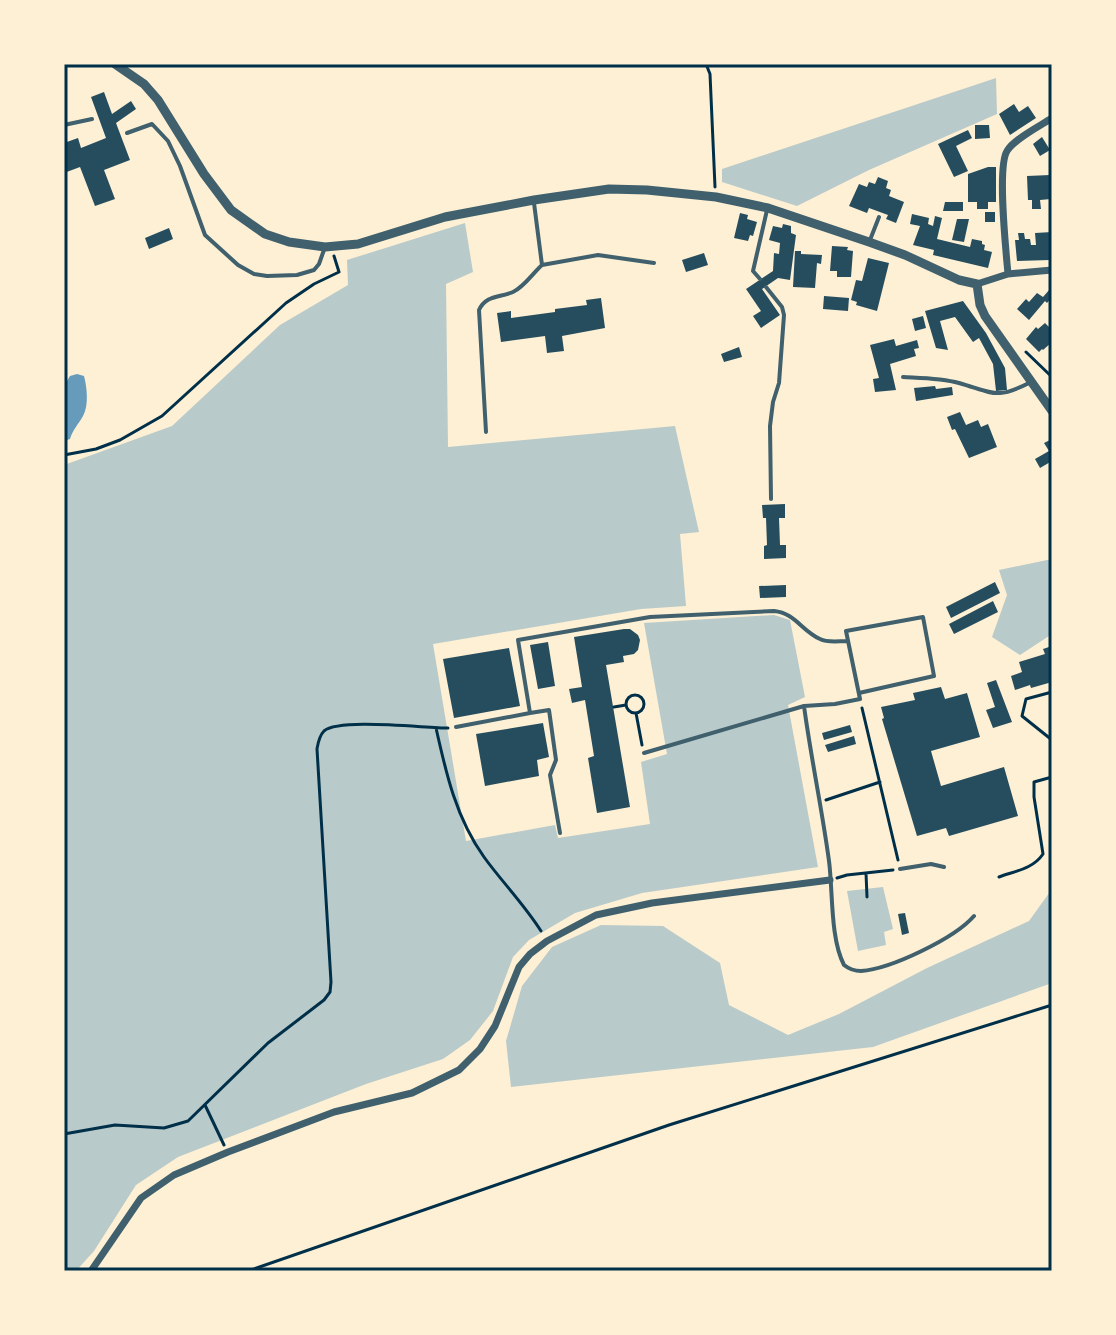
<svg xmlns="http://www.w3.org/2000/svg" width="1116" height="1335" font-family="'Alegreya Sans',sans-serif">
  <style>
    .green { fill: #b9caca }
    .water { fill: #669bbc }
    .building { fill: #264d5e }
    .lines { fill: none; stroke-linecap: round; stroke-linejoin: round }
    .path { stroke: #003049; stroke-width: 3 }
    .service { stroke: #3f606c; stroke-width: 4 }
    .minor { stroke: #3f606c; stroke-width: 7 }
    .tertiary { stroke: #3f606c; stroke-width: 9 }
    .neatline { fill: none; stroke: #003049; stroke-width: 3 }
  </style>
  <rect width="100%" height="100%" fill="#fdf0d5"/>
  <path class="green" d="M996,78L997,114L869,170L797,206L722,182V169Z
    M465,223L473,272L446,284L448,447L675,426L699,532L680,534L686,606L641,609L433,644L466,841L555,825L558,838L650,824L641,762L667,754L644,623L774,615L790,620L805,697L788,705L818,867L642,893L575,913L529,940L513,957L493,1011L470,1040L443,1059L366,1084L178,1157L136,1185L94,1251L76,1271H64V465L172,426L280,325L348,285L347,260Z
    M1052,559V634L1020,655L992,637L1007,595L999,570Z
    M883,887L893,929L884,932L886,945L858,951L847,891Z
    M1052,889V983L873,1047L511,1087L506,1041L522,986L552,947L601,925L663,926L720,963L729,1005L788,1035L839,1014L927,968L1029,921Z"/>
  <path class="water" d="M77,374L84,376C87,387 89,406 83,416C78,425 73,429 70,439L64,441V386L70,376Z"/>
  <path class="building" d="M104,92L112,114L131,101L136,109L116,123L130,160L104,170L115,199L95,206L80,167L64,173V143L78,138L81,148L106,138L91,97Z
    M1014,104L1019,112L1028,106L1036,118L1010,135L999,114Z
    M975,125H989L990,138L975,139Z
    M968,130L972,138L956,146L968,171L954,177L938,144Z
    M1042,137L1050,150L1040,156L1033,144Z
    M988,167H996V202H988V209H977V202H968V174Z
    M1050,175L1051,199L1040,200L1041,209H1032V200H1028L1027,176Z
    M878,177L888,181L886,188L891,190L889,196L904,202L896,223L886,219L888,215L869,208L867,213L849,206L859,184L867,187L869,182L875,184Z
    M945,202H963V211H943Z
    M985,212H995V222H985Z
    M740,213L748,215L747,219L757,222L753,236L750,235L748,241L734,238Z
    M912,214L929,218L928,224L933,226L935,216L942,218L937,239L970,247L972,239L982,241V244L985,245L984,250L992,252L988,268L933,255L934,250L913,245L920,226L910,224Z
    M957,219H969L964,242L952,240Z
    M783,224L791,226V233L796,235L790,280L778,278L762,289L780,315L761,328L753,316L761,311L746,289L773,271L774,253L779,254L780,243L769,240L773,226L782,228Z
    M169,228L173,239L149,249L145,238Z
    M1052,232L1050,260L1017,261L1015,240H1019L1018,233H1024L1025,239H1030L1031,245H1036L1035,233Z
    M832,246L848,247L847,250L853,251L851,277H837V271H830Z
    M795,251H801V254L822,255L821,264L817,263L815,288L793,287Z
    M704,253L708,265L686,272L682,260Z
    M868,258L889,263L877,311L856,305L857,302L851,300L856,280L862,281Z
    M1050,289L1052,291V297L1047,303L1045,301L1029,320L1017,309L1026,299L1029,302L1037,293L1043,297Z
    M824,296L849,298L848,311L823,309Z
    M601,298L605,328L562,336L564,351L547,353L545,336L501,342L497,313L511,311V318L555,312V309L587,305L586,300Z
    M963,301L986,333L1005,368L1007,390L996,391L993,364L979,338L973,342L955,317L940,321L948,350L936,348L925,311Z
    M923,316L926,328L915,331L912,319Z
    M1045,323L1052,330V342L1043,350L1042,349L1039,352L1026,339L1036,327L1038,329Z
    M894,339L896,346L917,340L919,348L914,349L916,356L890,364L896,390L875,392L873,379L879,378L870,345Z
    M739,347L742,357L724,362L721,354Z
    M935,386L936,389L952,387L953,395L916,401L914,388Z
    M960,412L966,425L978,420L981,427L988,424L997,447L969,458L955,429L952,430L947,417Z
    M1052,439V461L1040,468L1035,459L1049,451L1044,443Z
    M785,504V518H779L780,545H786V558L764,559V546L767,545L766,518H763L762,505Z
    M995,582L1000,593L951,618L946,607Z
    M786,585V597L760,598L759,586Z
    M993,601L998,612L954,634L949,624Z
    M624,629H630L638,635L640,640L638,650L634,654L623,656L624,662L606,665L630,807L597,813L588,758L594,756L585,700L572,703L569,689L582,687L574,637Z
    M548,642L555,686L538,689L530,645Z
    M1052,646V682L1031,688L1030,685L1015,690L1011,676L1022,672L1019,662L1045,654L1043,649Z
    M509,648L520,706L454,718L443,659Z
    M996,680L1012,722L993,728L986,710L995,707L987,683Z
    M941,687L945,699L967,693L980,737L931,751L941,786L1004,767L1018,816L949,836L946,828L917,836L882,719L884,718L881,707L915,700L913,693Z
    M543,723L549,757L537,760L539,776L485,786L476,734Z
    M850,725L852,732L824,740L822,733Z
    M854,736L856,744L828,752L825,745Z
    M905,913L909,933L902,935L898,914Z"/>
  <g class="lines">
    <path class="path" d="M706,64L710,74L715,187
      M1026,352L1052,377
      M64,455L96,449L120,440L162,416L286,303L314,284L339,272L334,256
      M1052,692L1026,699L1022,716L1052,740
      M626 704a9 9 0 1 1 18 0a9 9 0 1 1-18 0Z
      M614,707L626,705
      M862,708L898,860
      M636,713L642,745
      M436,728C446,773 456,818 484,857C502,882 524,904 541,931
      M826,800L880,782
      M866,873L867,897
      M999,877C1015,871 1033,869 1043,854L1034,797V782L1052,777
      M837,878L847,875L893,870
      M205,1105L224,1145
      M64,1134L115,1125L164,1128L188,1121L268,1043L324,1000L330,992L331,982L317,749C318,743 319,736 324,731C339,718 424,728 448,728
      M248,1271L669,1125L1052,1005"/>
    <path class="service" d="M64,125L92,119
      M127,133L152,124L168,141L180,166L205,235L238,265L254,274L267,276L297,275L314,270L319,264L325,247
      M870,240L879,217
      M542,265L598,255L654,263
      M760,279L753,271L767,210
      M766,287L782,307L784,315L779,383L773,402L770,426L771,499
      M903,377C922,378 941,378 959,383C994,393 996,400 1031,382
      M486,432L479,310C486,295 499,298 513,292C524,287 533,273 542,265L534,203
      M859,693L934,676L923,617L846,631L860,699L835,704L804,706C811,758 822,809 829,861C833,891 830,938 844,965C849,969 854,971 861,971C891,969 955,938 974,916
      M530,713L549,710L556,760L550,775L560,833
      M456,727L530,713L518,640L650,617L774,611C795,613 802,631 820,639C828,643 838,641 847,641
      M644,753L804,706
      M900,869L931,864L944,867"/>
    <path class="minor" d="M1008,274C1006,251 997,167 1007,151C1014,139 1040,126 1052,118
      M977,284L1008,274L1052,270
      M91,1271L141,1198L174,1175L228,1152L334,1112L412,1093L459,1070L480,1049L495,1026L519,967L530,954L547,941L596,915L652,903L830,880"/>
    <path class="tertiary" d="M115,64L144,84L158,100L204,174L231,210L265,234L289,242L325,247L358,244L445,217L534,200L609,189L647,190L716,197L768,208L869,242L905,255L959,280L977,284L980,305L985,316L1052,411"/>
  </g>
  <rect width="1116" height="1335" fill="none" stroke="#fdf0d5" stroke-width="132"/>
  <rect x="66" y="66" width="984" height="1203" class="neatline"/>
</svg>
